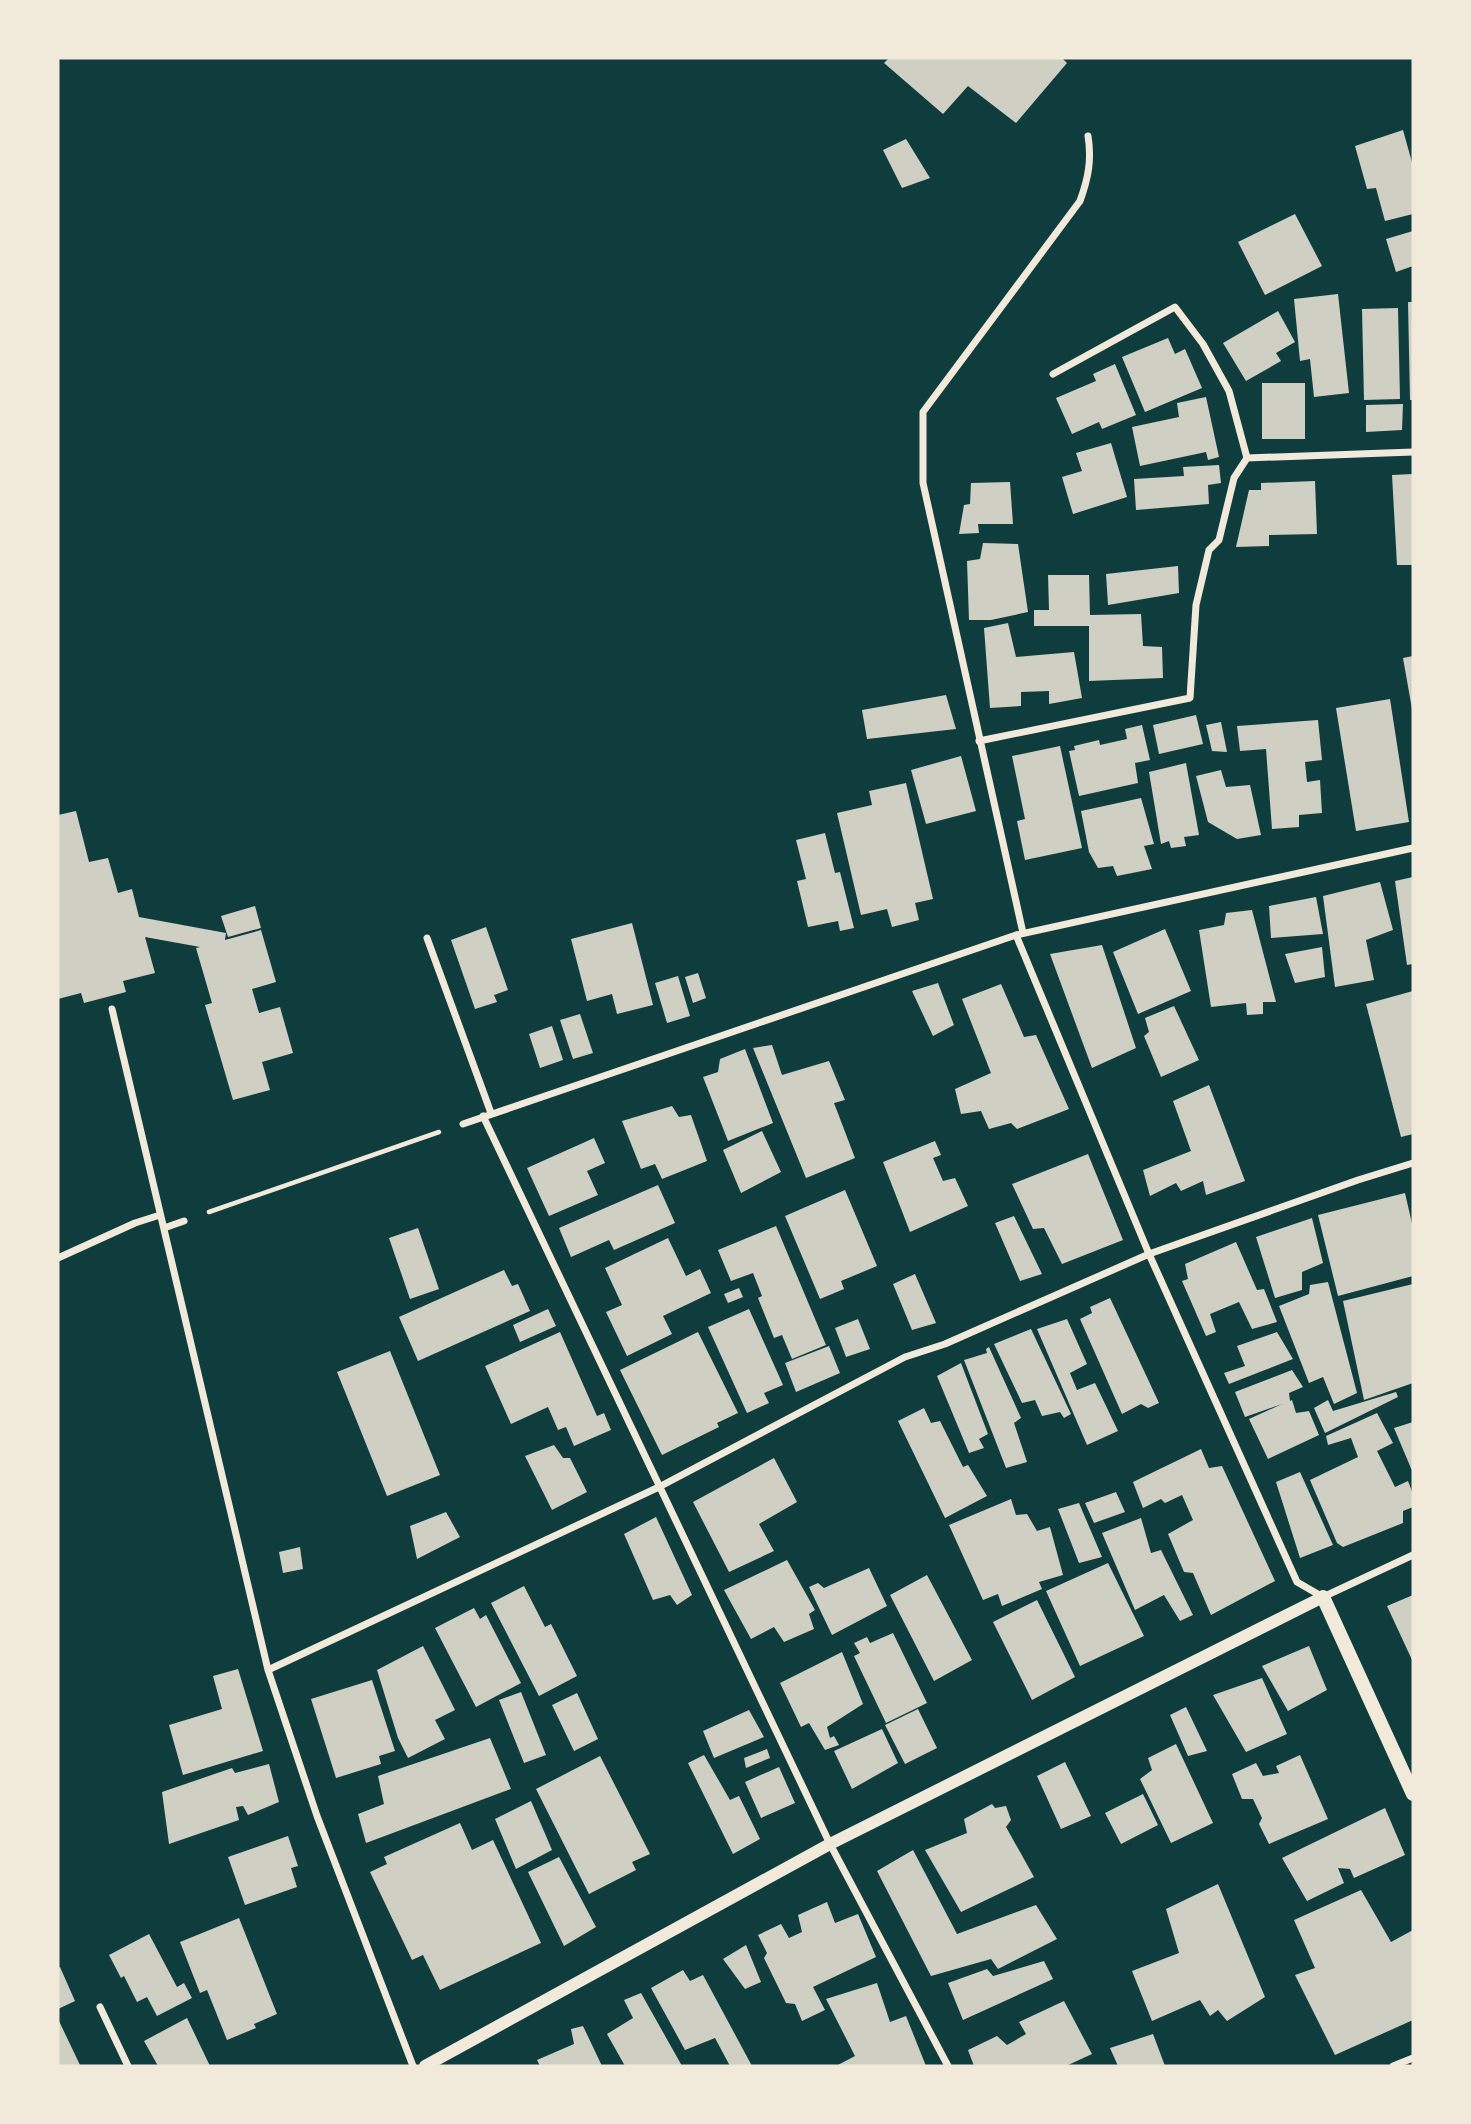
<svg xmlns="http://www.w3.org/2000/svg" width="1471" height="2124" font-family="'Public Sans',sans-serif">
  <style>
    .building { fill: #cfcfc3 }
    .lines { fill: none; stroke-linecap: round; stroke-linejoin: round }
    .path { stroke: #f1e9da; stroke-width: 4.5 }
    .minor { stroke: #f1e9da; stroke-width: 7 }
    .tertiary { stroke: #f1e9da; stroke-width: 12 }
    .secondary { stroke: #f1e9da; stroke-width: 14 }
  </style>
  <rect width="100%" height="100%" fill="#0f3d3e"/>
  <path class="building" d="M889,58H1062L1067,63L1016,123L968,86L943,114L884,63Z
    M1403,130L1413,166V214L1385,221L1376,188L1367,189L1355,146Z
    M906,139L930,178L902,188L883,150Z
    M1295,214L1322,266L1265,295L1238,242Z
    M1413,231V266L1396,272L1386,239Z
    M1338,294L1349,393L1314,397L1310,359L1300,361L1294,299Z
    M1408,302H1413V400H1410Z
    M1398,308L1400,399L1364,400L1362,309Z
    M1278,311L1295,342L1276,353L1281,361L1246,381L1223,343Z
    M1168,338L1175,354L1185,349L1202,388L1145,412L1122,357Z
    M1115,364L1136,415L1102,429L1099,422L1072,434L1056,398L1096,381L1093,374Z
    M1262,383H1305V439H1262Z
    M1206,397L1219,457L1208,460L1206,452L1140,466L1132,427L1179,417L1177,403Z
    M1403,404L1402,430L1366,432V405Z
    M1111,443L1127,497L1073,514L1062,477L1082,471L1076,453Z
    M1219,465L1221,483L1208,485L1209,504L1136,510L1134,479L1184,476L1183,467Z
    M1413,474V565H1397L1392,475Z
    M1315,481L1317,534L1269,535V546L1236,547L1249,490H1261V483Z
    M1010,482L1013,524H978L979,533L959,534L964,505L970,504L971,483Z
    M983,543L1018,544L1028,612L991,620H969L967,561L980,559Z
    M1178,566L1179,593L1108,605L1106,574Z
    M1048,575H1089L1090,615L1141,614L1143,646L1162,647L1163,678L1089,681V626H1034V610H1049Z
    M1008,623L1016,657L1074,652L1082,698L1049,704V691L1021,692V706L990,708L984,628Z
    M1413,656V708L1412,709L1403,658Z
    M946,695L956,729L867,739L862,710Z
    M1390,699L1409,822L1356,831L1336,708Z
    M1196,715L1203,744L1159,754L1153,725Z
    M1318,720L1322,760L1305,762L1307,782L1320,780L1322,813L1299,815V827L1272,829L1266,749L1240,751L1237,726Z
    M1221,722L1227,752L1212,751L1206,725Z
    M1142,725L1150,760L1135,763L1138,783L1079,796L1069,751L1075,750L1074,746L1099,740L1100,745L1127,739L1125,729Z
    M1060,746L1082,848L1025,860L1017,821L1025,819L1012,756Z
    M961,756L976,811L926,824L911,770Z
    M1186,763L1199,835L1184,837L1186,846L1171,848L1169,841L1161,844L1149,772Z
    M1221,770L1226,787L1250,785L1261,835L1237,839L1208,822L1196,776Z
    M906,783L933,899L915,903L919,920L892,927L887,909L861,915L837,813L872,805L869,791Z
    M1141,798L1154,844L1144,846L1152,869L1117,876L1113,866L1098,868L1089,852L1081,811Z
    M76,811L89,862L108,858L118,893L132,889L139,917L226,933L225,940L261,930L276,982L252,989L259,1013L280,1007L293,1053L262,1062L270,1090L233,1100L205,1005L212,1003L196,948L200,947L145,937L155,973L123,981L126,992L84,1003L81,993L58,999V815Z
    M825,833L835,873L840,872L854,928L840,931L838,921L808,927L797,881L806,879L796,840Z
    M1413,877V964L1407,965L1395,881Z
    M1380,882L1393,930L1366,940L1374,980L1335,987L1323,896Z
    M1316,897L1323,934L1271,938L1269,906Z
    M255,906L261,928L228,937L221,916Z
    M1252,910L1276,1002H1263V1014L1247,1015L1246,1003L1211,1007L1199,930L1224,925L1226,913Z
    M632,923L653,1005L617,1014L612,994L587,1001L571,939Z
    M486,927L508,990L494,995L497,1002L475,1009L451,940Z
    M1165,929L1191,991L1138,1014L1113,952Z
    M1102,945L1136,1048L1092,1068L1050,954Z
    M1322,947L1325,977L1295,983L1285,954Z
    M698,973L706,998L693,1003L685,977Z
    M678,976L690,1016L667,1023L655,983Z
    M938,983L954,1025L933,1036L912,991Z
    M1001,984L1024,1037L1036,1035L1069,1109L1017,1129L1011,1123L989,1129L981,1111L961,1114L955,1089L991,1073L962,999Z
    M1413,991V1134L1401,1137L1366,1004Z
    M1174,1006L1199,1060L1161,1077L1144,1036L1149,1032L1145,1018Z
    M580,1014L593,1053L573,1059L560,1020Z
    M552,1026L563,1060L540,1068L529,1034Z
    M772,1045L782,1075L829,1061L845,1100L834,1103L855,1158L806,1178L753,1048Z
    M745,1049L773,1123L728,1141L703,1077L718,1072L720,1059Z
    M1209,1085L1245,1181L1206,1195L1203,1181L1181,1191L1176,1183L1150,1196L1143,1170L1191,1151L1173,1101Z
    M672,1106L679,1117L691,1115L707,1161L662,1179L655,1164L641,1169L622,1121Z
    M762,1131L781,1172L741,1193L723,1150Z
    M594,1138L605,1163L587,1171L598,1195L549,1216L527,1168Z
    M935,1141L941,1155L933,1158L943,1181L955,1178L968,1206L910,1232L883,1162Z
    M1088,1154L1123,1240L1062,1264L1044,1228L1033,1229L1012,1184Z
    M658,1185L675,1223L614,1250L609,1240L571,1257L559,1228Z
    M845,1190L877,1266L841,1281L844,1289L820,1299L785,1216Z
    M1405,1193L1413,1228V1276L1338,1296L1318,1215Z
    M1014,1216L1042,1274L1020,1281L995,1223Z
    M1312,1218L1323,1263L1302,1272V1290L1275,1298L1256,1237Z
    M776,1226L826,1345L792,1359L782,1335L774,1338L758,1298L762,1296L753,1273L731,1281L718,1250Z
    M418,1228L439,1289L410,1299L389,1238Z
    M668,1238L686,1276L700,1269L711,1293L663,1316L672,1334L627,1356L606,1312L622,1305L605,1268Z
    M1236,1242L1257,1290L1264,1289L1277,1322L1252,1329L1239,1302L1210,1314L1216,1332L1206,1336L1182,1281L1188,1279L1185,1264Z
    M504,1270L512,1286L518,1284L530,1311L418,1361L399,1317Z
    M915,1274L936,1323L912,1330L893,1284Z
    M1328,1282L1357,1393L1334,1404L1323,1377L1309,1383L1279,1306L1309,1294L1310,1285Z
    M1413,1284V1383L1364,1400L1343,1301Z
    M739,1288L743,1297L728,1303L724,1294Z
    M1110,1298L1159,1403L1148,1408L1141,1404L1122,1414L1080,1319L1092,1313L1090,1307Z
    M548,1309L556,1326L520,1342L513,1325Z
    M749,1309L783,1385L764,1393L769,1403L747,1413L708,1327Z
    M858,1319L870,1349L846,1357L835,1328Z
    M1067,1319L1087,1364L1070,1373L1077,1390L1095,1383L1118,1431L1087,1445L1037,1329Z
    M1031,1329L1071,1414L1064,1418L1060,1412L1042,1416L1035,1400L1022,1403L994,1344Z
    M560,1332L597,1416L604,1413L611,1430L574,1446L566,1427L558,1430L548,1407L511,1424L485,1366Z
    M698,1332L738,1413L717,1423L719,1427L662,1455L620,1370Z
    M1277,1332L1293,1359L1229,1384L1224,1373L1245,1366L1237,1346Z
    M829,1346L840,1373L796,1392L785,1363Z
    M989,1347L1021,1418L1014,1423L1027,1462L1006,1468L964,1360L987,1353L986,1349Z
    M390,1351L440,1475L387,1496L337,1372Z
    M961,1363L988,1434L979,1439L984,1448L969,1453L937,1376Z
    M1292,1370L1303,1387L1289,1393L1290,1401L1292,1400L1296,1413L1309,1411L1319,1435L1268,1459L1249,1419L1282,1404L1245,1417L1235,1392Z
    M1396,1392L1398,1397L1325,1433L1314,1408L1328,1400L1333,1411Z
    M924,1408L931,1423L940,1421L963,1467L968,1465L987,1496L945,1518L898,1421Z
    M1377,1413L1393,1443L1377,1451L1395,1487L1408,1481L1413,1494V1507L1403,1511V1523L1343,1547L1337,1543L1310,1480L1358,1457L1351,1438L1328,1445L1326,1436Z
    M1413,1422V1473L1394,1428Z
    M554,1445L563,1458H570L587,1492L552,1510L525,1456Z
    M1201,1449L1209,1468L1222,1466L1275,1581L1211,1615L1193,1573L1184,1572L1168,1534L1193,1520L1182,1495L1165,1503L1161,1499L1143,1508L1133,1482Z
    M774,1458L797,1502L759,1524L774,1551L729,1572L693,1502Z
    M1300,1472L1333,1545L1300,1558L1276,1482Z
    M1116,1492L1125,1512L1094,1523L1085,1503Z
    M1011,1499L1016,1515L1027,1514L1037,1531L1050,1527L1063,1575L1039,1582L1042,1589L1002,1606L998,1594L983,1600L949,1525Z
    M1079,1503L1102,1557L1079,1563L1058,1509Z
    M446,1512L460,1537L417,1559L410,1526Z
    M656,1517L692,1595L677,1605L670,1595L653,1600L624,1534Z
    M1141,1518L1151,1553L1161,1550L1193,1615L1180,1621L1164,1595L1135,1610L1102,1533Z
    M300,1547L303,1569L283,1573L279,1552Z
    M787,1560L815,1610L809,1614L814,1629L784,1642L774,1627L751,1639L724,1590Z
    M1108,1563L1144,1636L1080,1666L1046,1591Z
    M869,1568L887,1606L832,1635L809,1587L818,1583L824,1588Z
    M927,1575L972,1660L934,1681L890,1595Z
    M524,1586L545,1627L551,1624L577,1676L539,1696L491,1603Z
    M1413,1595V1662L1387,1606Z
    M1037,1600L1075,1677L1032,1700L993,1622Z
    M474,1608L480,1619L486,1615L521,1683L476,1707L435,1628Z
    M893,1633L927,1703L886,1723L854,1656L860,1653L854,1643L867,1637L870,1643Z
    M423,1646L455,1710L435,1720L445,1739L408,1758L398,1738L377,1670Z
    M1309,1646L1327,1690L1288,1711L1262,1666Z
    M842,1652L863,1704L827,1727L830,1738L834,1736L839,1745L825,1750L809,1723L801,1727L780,1683Z
    M238,1669L263,1751L183,1775L169,1725L222,1709L213,1676Z
    M1262,1678L1287,1734L1246,1752L1213,1695Z
    M372,1680L395,1751L379,1756L381,1764L336,1778L311,1699Z
    M521,1692L546,1755L524,1763L499,1700Z
    M577,1693L598,1739L574,1751L552,1705Z
    M1186,1707L1207,1751L1188,1756L1170,1715Z
    M918,1709L937,1748L905,1764L885,1725Z
    M749,1710L764,1737L714,1758L703,1731Z
    M882,1729L898,1763L852,1789L834,1751Z
    M490,1738L511,1789L366,1843L358,1814L384,1804L378,1776Z
    M1176,1744L1213,1823L1171,1843L1140,1779L1152,1770L1148,1758Z
    M767,1749L770,1758L746,1768L744,1758Z
    M704,1755L730,1800L739,1796L760,1839L733,1854L688,1763Z
    M1300,1755L1328,1819L1269,1844L1259,1824L1262,1818L1253,1799H1242L1232,1774L1256,1763L1263,1776L1279,1773L1276,1766Z
    M600,1756L650,1854L632,1862L636,1870L589,1894L536,1789Z
    M1065,1762L1091,1816L1061,1829L1037,1776Z
    M269,1764L279,1802L248,1815L243,1806L236,1807L239,1820L169,1844L162,1792L232,1768L235,1773Z
    M779,1767L795,1803L761,1818L745,1782Z
    M1143,1794L1158,1825L1121,1844L1105,1813Z
    M531,1801L552,1850L516,1869L495,1819Z
    M992,1804L995,1808L1006,1806L1011,1820L1006,1827L1034,1877L961,1912L925,1850L967,1833L964,1819Z
    M1385,1808L1405,1855L1354,1878L1350,1869L1338,1868L1344,1883L1307,1901L1282,1858Z
    M460,1823L472,1850L493,1840L541,1943L440,1990L423,1955L412,1960L370,1872L387,1864L384,1857Z
    M288,1836L298,1866L291,1868L297,1887L245,1905L228,1857Z
    M913,1850L957,1934L1036,1905L1057,1939L998,1969L991,1959L931,1976L877,1871Z
    M559,1857L596,1927L564,1946L528,1872Z
    M1218,1884L1265,1997L1227,2021L1218,2010L1210,2016L1200,2000L1152,2021L1132,1971L1179,1953L1166,1909Z
    M1361,1890L1391,1942L1413,1930V2020L1335,2055L1295,1975L1315,1968L1294,1920Z
    M827,1902L835,1923L858,1914L876,1957L813,1987L825,2010L802,2021L795,2004L786,2003L764,1958L767,1953L758,1935L781,1924L789,1938L802,1932L798,1915Z
    M239,1918L277,2014L254,2024L256,2028L227,2040L207,1990L200,1993L180,1942Z
    M149,1934L177,1987L184,1983L192,1998L157,2016L147,1997L137,2002L124,1976L121,1978L109,1955Z
    M746,1945L761,1982L745,1989L723,1959Z
    M1044,1961L1053,1979L963,2020L948,1983L987,1969L993,1976Z
    M60,1967L75,2001L58,2009V1968Z
    M683,1970L690,1981L703,1975L752,2066H730L715,2038L685,2050L651,1988Z
    M877,1983L890,2022L906,2016L926,2066H836L855,2056L826,1999Z
    M641,1993L682,2066H625L607,2034L633,2018L624,2000Z
    M1064,2001L1092,2054L1066,2066H974L968,2050L997,2036L1007,2045L1026,2034L1019,2022Z
    M187,2018L210,2066H158L144,2041Z
    M58,2019L80,2065L58,2066Z
    M583,2026L602,2066H540L537,2060L574,2044L571,2029Z
    M1153,2034L1165,2066H1118L1110,2048Z"/>
  <g class="lines">
    <path class="path" d="M209,1212L439,1132"/>
    <path class="minor" d="M1053,374L1175,307L1203,344L1229,391L1247,458
      M979,741L1190,698L1196,605L1209,550L1219,540L1234,478L1247,458L1413,452
      M1023,933L923,483V412L1080,201C1088,179 1092,160 1088,136
      M1016,935L1149,1254L1297,1582L1323,1597L1413,1555
      M427,938L491,1113
      M112,1009L268,1670L317,1816L413,2066
      M483,1116L830,1844L948,2066
      M463,1124L1016,935L1413,848
      M164,1228L184,1221
      M58,1258L135,1223L160,1215
      M268,1670L659,1487L905,1357L945,1344L1149,1254L1358,1180L1413,1163
      M100,2007L128,2066
      M1393,2066L1413,2058"/>
    <path class="tertiary" d="M425,2066L830,1844L1323,1597"/>
    <path class="secondary" d="M1323,1597L1413,1794"/>
  </g>
  <rect width="1471" height="2124" fill="none" stroke="#f1e9da" stroke-width="119"/>
</svg>
